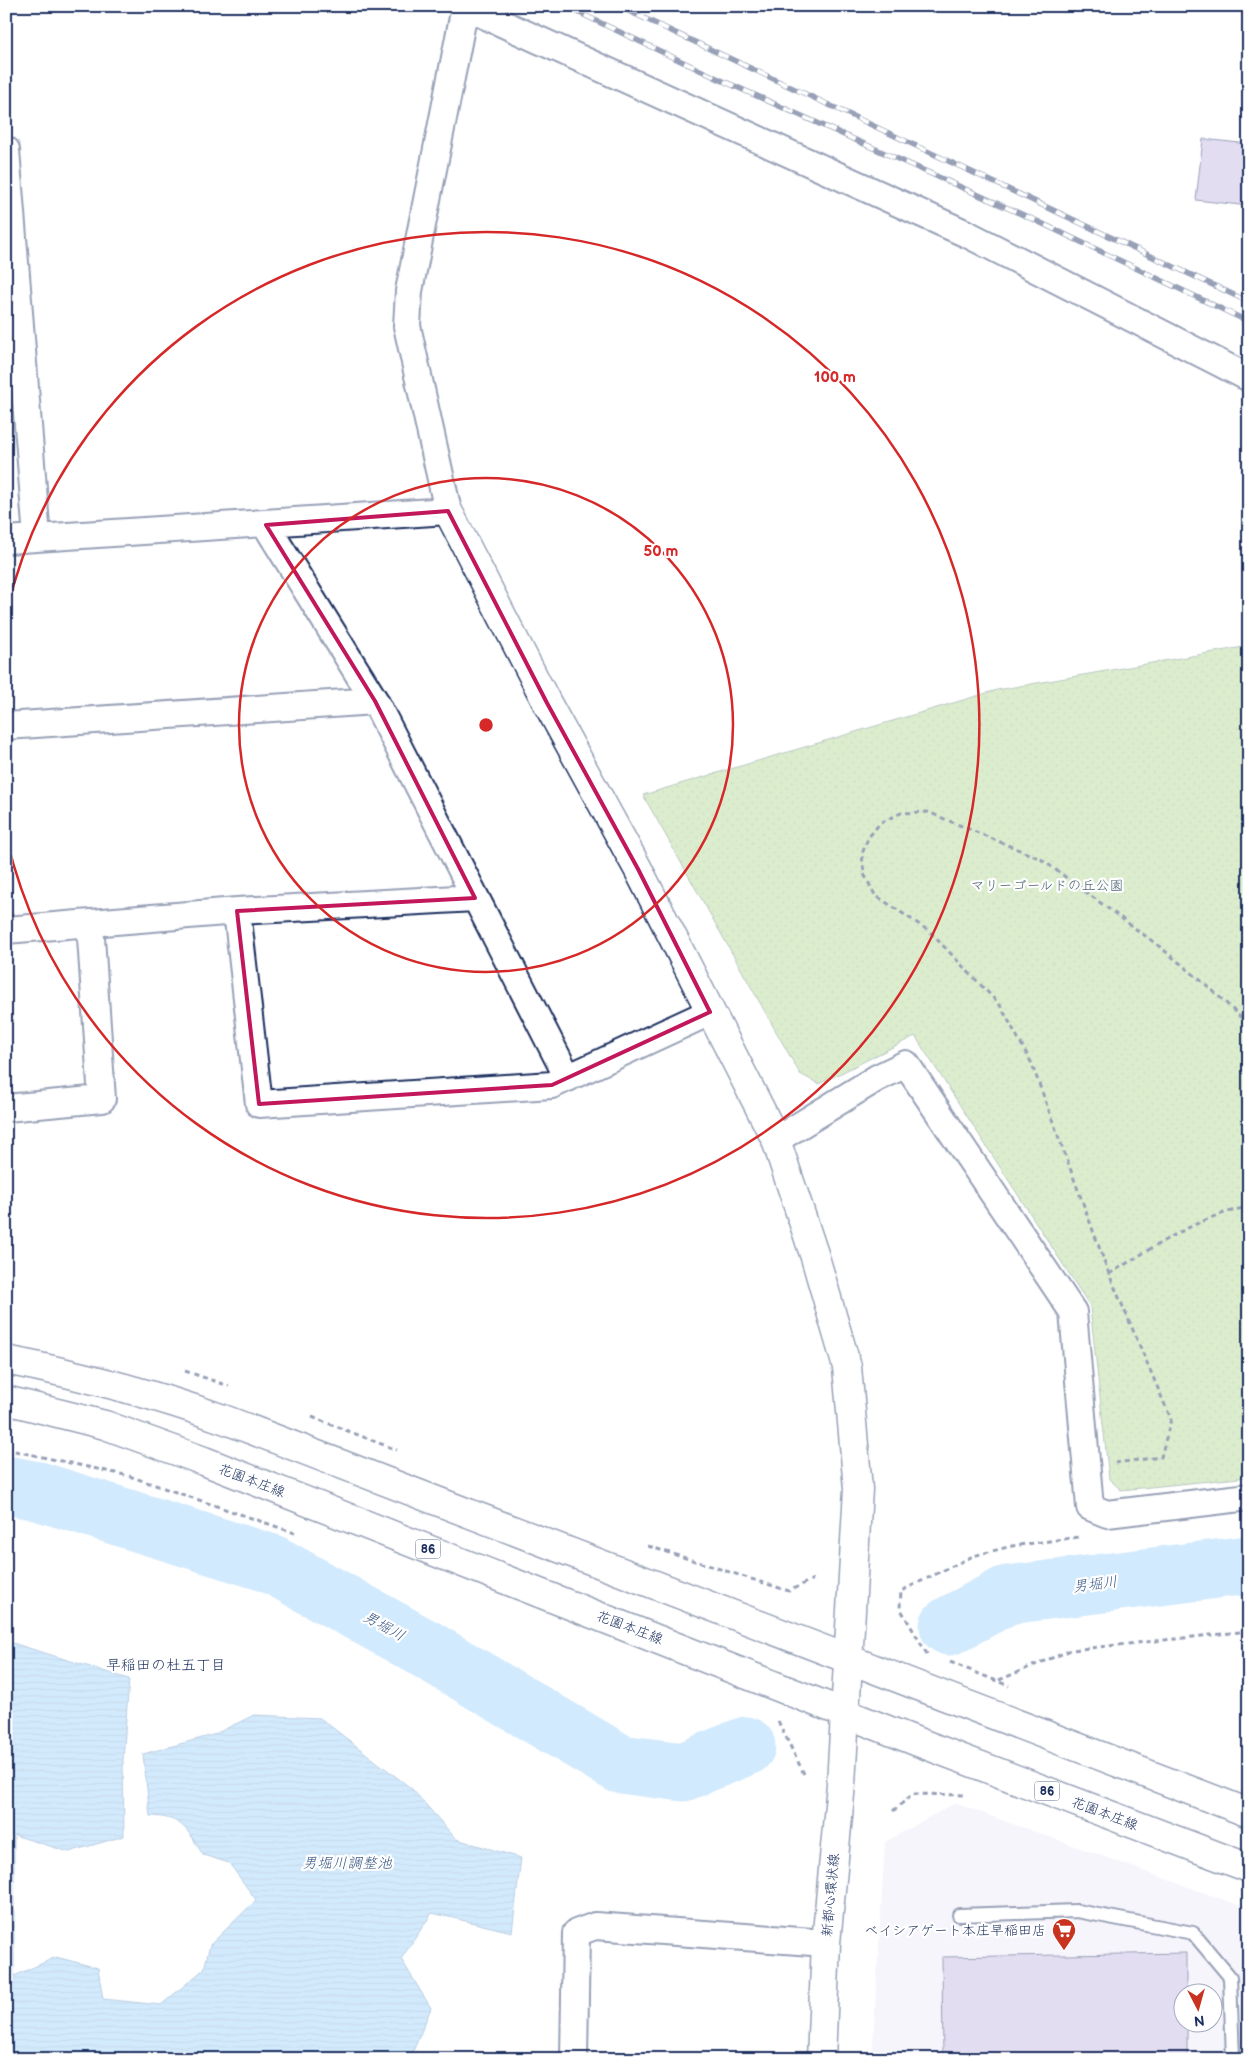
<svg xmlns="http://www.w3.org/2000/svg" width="1255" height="2065" font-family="'Balsamiq Sans','Klee One',sans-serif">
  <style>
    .built { fill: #ece8f7; fill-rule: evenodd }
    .green { fill: url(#green-dots); stroke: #668378 }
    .water { fill: url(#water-rules); stroke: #6890bc }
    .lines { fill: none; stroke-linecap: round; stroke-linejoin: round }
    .river { stroke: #9cd1fa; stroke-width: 59 }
    .building { fill: #c1b3e3; stroke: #1b2f5e }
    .service-casing { stroke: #1b2f5e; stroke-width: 16 }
    .minor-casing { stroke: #1b2f5e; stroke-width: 30 }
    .tertiary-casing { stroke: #1b2f5e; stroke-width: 31 }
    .primary-casing { stroke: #1b2f5e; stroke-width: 31 }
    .path { stroke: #1b2f5e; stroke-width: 3; stroke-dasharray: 5 4; stroke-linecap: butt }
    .service { stroke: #fff; stroke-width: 12 }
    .minor { stroke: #fff; stroke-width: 26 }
    .tertiary { stroke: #fff; stroke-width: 28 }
    .primary { stroke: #fff; stroke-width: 28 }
    .rail-casing { stroke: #1b2f5e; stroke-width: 5.5 }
    .rail { stroke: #fff; stroke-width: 4; stroke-dasharray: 11; stroke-linecap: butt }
    .marked { fill: none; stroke: #c2185b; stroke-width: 4; stroke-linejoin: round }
    .ring { fill: none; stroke: #d62828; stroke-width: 2.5 }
    .labels { text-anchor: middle; stroke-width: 4.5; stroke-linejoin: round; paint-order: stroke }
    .shield { fill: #fff; stroke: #5f6d8e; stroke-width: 1 }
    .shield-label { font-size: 12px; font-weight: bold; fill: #1b2f5e }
    .park-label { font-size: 14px; fill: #48616e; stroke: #fff }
    .street-label { font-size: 14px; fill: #1b2f5e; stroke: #fff }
    .poi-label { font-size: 14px; fill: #1b2f5e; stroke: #fff; text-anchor: end }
    .water-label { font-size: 15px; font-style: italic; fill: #3b5885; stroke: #fff }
    .neighbourhood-label { font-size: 15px; fill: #1b2f5e; stroke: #fff }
    .centre { fill: #d62828; stroke: #fff; stroke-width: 2.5 }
    .ring-label { font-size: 15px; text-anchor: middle; font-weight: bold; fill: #d62828; stroke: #fff; stroke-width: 4.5; stroke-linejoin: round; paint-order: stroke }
  </style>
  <defs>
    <pattern id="green-dots" width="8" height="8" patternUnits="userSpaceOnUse" patternTransform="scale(1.25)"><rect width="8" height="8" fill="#b1d793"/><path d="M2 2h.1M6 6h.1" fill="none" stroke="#98b981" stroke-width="1.8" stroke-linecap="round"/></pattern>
    <pattern id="water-rules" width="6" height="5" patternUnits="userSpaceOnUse" patternTransform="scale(1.25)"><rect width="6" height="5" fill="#9cd1fa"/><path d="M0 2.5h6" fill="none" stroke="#86b4d9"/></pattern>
  </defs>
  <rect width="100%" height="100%" fill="#fff"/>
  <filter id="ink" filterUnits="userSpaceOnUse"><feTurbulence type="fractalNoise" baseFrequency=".02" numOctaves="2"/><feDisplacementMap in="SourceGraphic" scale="10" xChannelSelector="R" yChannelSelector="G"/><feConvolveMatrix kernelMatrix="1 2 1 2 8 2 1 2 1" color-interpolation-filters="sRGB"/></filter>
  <g filter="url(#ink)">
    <path class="built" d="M955,1803L1249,1909V2059H872L885,1842ZM1182,1992H1212V2022H1182Z"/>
    <path class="green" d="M1249,646V1477L1121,1490L1109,1479L1090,1306L915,1036L819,1084L800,1074L643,795L997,690Z"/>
    <path class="water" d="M6,1641L129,1679L123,1760L124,1836L69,1852L14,1835V1976L56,1957L98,1968L103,1999L161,2005L204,1969L210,1945L256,1900L229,1863L203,1855C187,1829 183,1817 150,1816L143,1754L213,1735L254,1715L320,1718L412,1789L456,1839L521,1858L512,1932L432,1913L401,1959L431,2008L410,2059H6Z"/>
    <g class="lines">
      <path class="river" d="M6,1485L38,1491L272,1564L424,1648L620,1764L683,1772L746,1746
        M949,1626L1007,1595L1249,1565"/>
    </g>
    <path class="building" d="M1203,139L1249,144V206L1196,200Z
      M1186,1953V1992H1182V2022H1187V2059H943L942,1957Z"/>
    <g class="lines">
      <g class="service-casing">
        <path id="service" d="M959,1915L1077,1911L1193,1933L1230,1977L1233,2059"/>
      </g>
      <g class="minor-casing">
        <path id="minor" d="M464,6L969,235L1249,378
          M6,150L37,538
          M266,525L375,701L568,1078
          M6,540L448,511L407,326L409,291L465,7
          M6,726L375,701
          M237,911L259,1104L552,1085L710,1012
          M6,930L237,911L475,898
          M6,1108L102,1099L90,923
          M776,1140L877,1078L906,1064L1073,1312L1090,1507L1107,1514L1249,1497
          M574,2059L576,1933L595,1926L826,1943"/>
      </g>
      <g class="tertiary-casing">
        <path id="tertiary" d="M448,511L547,703L638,869L776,1140L815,1257L847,1367L858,1489L841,1784L826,1943L821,2059"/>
      </g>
      <g class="primary-casing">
        <path id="primary" d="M6,1360C81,1375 154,1394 226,1420L1249,1813
          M6,1400L105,1425L204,1461L918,1742L1249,1868"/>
      </g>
      <path class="path" d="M1109,1274C1153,1248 1197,1216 1249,1207
        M185,1371L229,1386
        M312,1417L397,1450
        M6,1449L129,1476L295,1533
        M1115,1463L1161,1457L1171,1419L1109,1274L1031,1062L1000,1005L929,931L875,895L864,874L862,854L868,838L880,823L901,813L928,812L1041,859L1159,946L1210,988L1249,1025
        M648,1546L789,1591L813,1579
        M927,1654L900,1608L901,1591L973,1556L1012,1546L1079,1537
        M950,1662L1009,1686
        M999,1680L1071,1650L1249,1631
        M778,1721L804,1774
        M893,1811L913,1794L966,1795"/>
      <use href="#service" class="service"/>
      <use href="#minor" class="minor"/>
      <use href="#tertiary" class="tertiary"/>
      <use href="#primary" class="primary"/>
      <g class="rail-casing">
        <path id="rail" d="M565,6L721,80L1039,222L1249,322
          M618,6L1249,302"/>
      </g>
      <use href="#rail" class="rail"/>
    </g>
  </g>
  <path d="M0 0H1255V2065H0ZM448,511L547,703L638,869L710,1012L552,1085L259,1104L237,911L475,898L375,701L266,525Z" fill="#fff" fill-opacity=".55" fill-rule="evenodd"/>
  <path class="marked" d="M448,511L547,703L638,869L710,1012L552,1085L259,1104L237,911L475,898L375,701L266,525Z"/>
  <g class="ring">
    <circle cx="486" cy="725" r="247"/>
    <path d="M7 610A493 493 0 1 1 7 840"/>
  </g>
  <defs>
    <g id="supermarket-pin" transform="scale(1.25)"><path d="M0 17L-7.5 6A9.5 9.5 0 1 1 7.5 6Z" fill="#c8321e" stroke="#fff"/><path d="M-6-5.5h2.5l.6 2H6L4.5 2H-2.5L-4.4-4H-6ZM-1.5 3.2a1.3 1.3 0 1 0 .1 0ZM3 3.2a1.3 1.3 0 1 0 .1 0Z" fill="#fff"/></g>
  </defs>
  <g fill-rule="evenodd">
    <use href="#supermarket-pin" x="1064" y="1930"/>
  </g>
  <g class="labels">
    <g class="shield">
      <rect x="415.5" y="1539.5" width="25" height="19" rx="4"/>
      <rect x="1034.5" y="1781.5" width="25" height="19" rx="4"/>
    </g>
    <g class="shield-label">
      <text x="428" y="1553">86</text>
      <text x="1047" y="1795">86</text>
    </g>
    <g class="park-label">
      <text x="1047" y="890">マリーゴールドの丘公園</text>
    </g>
    <g class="street-label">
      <text transform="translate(252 1480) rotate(21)" y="5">花園本庄線</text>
      <text transform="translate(630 1627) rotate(21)" y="5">花園本庄線</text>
      <text transform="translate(1105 1813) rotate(21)" y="5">花園本庄線</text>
      <text transform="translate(830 1895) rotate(-85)" y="5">新都心環状線</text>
    </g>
    <g class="poi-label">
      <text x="1046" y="1935">ベイシアゲート本庄早稲田店</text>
    </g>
    <g class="water-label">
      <text transform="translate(1095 1584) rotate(-7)" y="5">男堀川</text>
      <text transform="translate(384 1626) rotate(29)" y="5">男堀川</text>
      <text x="347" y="1868">男堀川調整池</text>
    </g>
    <g class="neighbourhood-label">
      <text x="166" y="1670">早稲田の杜五丁目</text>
    </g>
  </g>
  <circle cx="486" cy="725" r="8" class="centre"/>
  <g class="ring-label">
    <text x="835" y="382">100 m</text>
    <text x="661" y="556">50 m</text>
  </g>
  <rect width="1255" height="2065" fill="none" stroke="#fff" stroke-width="25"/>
  <rect x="12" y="12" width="1230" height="2040" fill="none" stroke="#1b2f5e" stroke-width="2" filter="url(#ink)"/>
  <g transform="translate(1198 2008) rotate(174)"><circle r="24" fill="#ffffff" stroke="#a4acbf"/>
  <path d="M0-4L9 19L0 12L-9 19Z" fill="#c8321e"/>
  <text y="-8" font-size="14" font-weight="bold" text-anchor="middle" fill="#1b2f5e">N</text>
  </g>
</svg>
